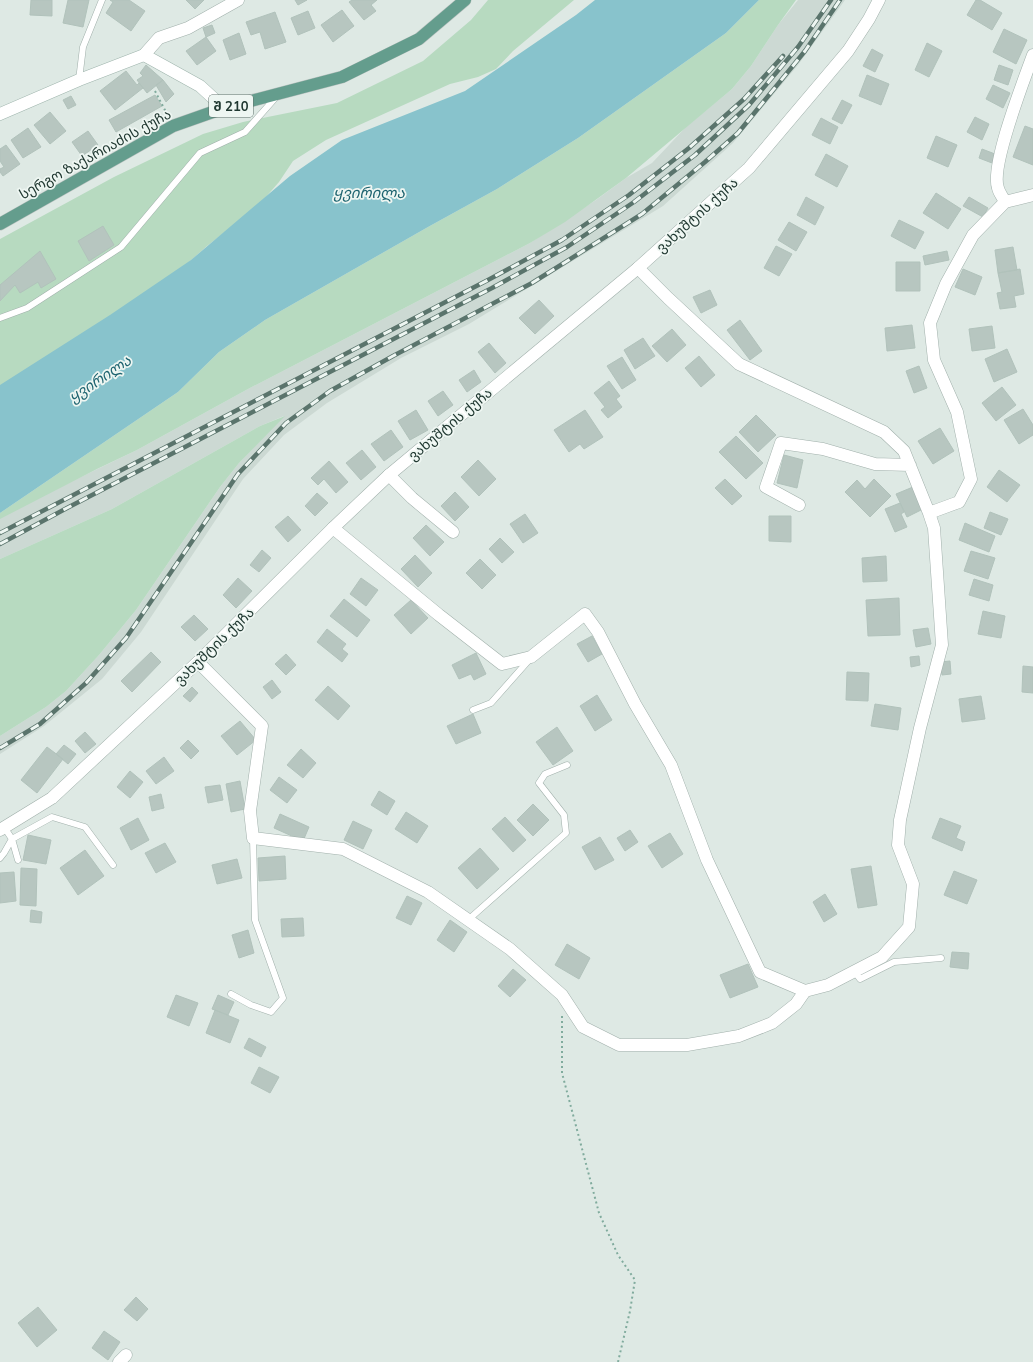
<svg xmlns="http://www.w3.org/2000/svg" width="1033" height="1362" font-family="Mulish,'Noto Sans Georgian',sans-serif">
  <style>
    .built { fill: #ccd9d3 }
    .green { fill: #b7dac0 }
    .water { fill: #88c3cc }
    .building { fill: #b7c6c0; stroke: #b1c2bb }
    .lines { fill: none; stroke-linecap: round; stroke-linejoin: round }
    .service-casing { stroke: #a1b0ab; stroke-width: 7 }
    .minor-casing { stroke: #a1b0ab; stroke-width: 13 }
    .tertiary-casing { stroke: #a1b0ab; stroke-width: 13 }
    .secondary-casing { stroke: #9eb4ac; stroke-width: 13 }
    .primary-casing { stroke: #bcc3c1; stroke-width: 13 }
    .path { stroke: #80ab9d; stroke-width: 2; stroke-dasharray: 2 3; stroke-linecap: butt }
    .service { stroke: #fff; stroke-width: 6 }
    .minor { stroke: #fff; stroke-width: 12 }
    .tertiary { stroke: #fff; stroke-width: 12 }
    .secondary { stroke: #fff; stroke-width: 12 }
    .primary { stroke: #649d8d; stroke-width: 12 }
    .rail-casing { stroke: #5a746c; stroke-width: 4.5 }
    .rail { stroke: #eef6f2; stroke-width: 3; stroke-dasharray: 9; stroke-linecap: butt }
    .labels { text-anchor: middle; stroke-width: 3.5; stroke-linejoin: round; paint-order: stroke }
    .shield { fill: #eef6f2; stroke: #5e716b; stroke-width: 1 }
    .shield-label { font-size: 13px; font-weight: bold; fill: #203831 }
    .street-label { font-size: 14px; fill: #203831; stroke: #eef6f2 }
    .water-label { font-size: 15px; font-style: italic; fill: #1e6470; stroke: #eef6f2 }
  </style>
  <rect width="100%" height="100%" fill="#dee9e4"/>
  <path class="built" d="M798,0H845L798,65L733,143L663,206L469,324L401,358L327,403L284,435L243,479L141,632L102,679L44,726L0,754V736L46,707L66,691L99,655L136,610L220,487L239,463L284,416L260,426L112,509L0,559V516L137,450L248,389L530,243L596,200L626,178L652,163L686,127L732,89L751,66L778,25Z"/>
  <path class="green" d="M488,0H574L513,51L496,69L478,77L450,84L326,140L293,161L279,182L258,206L207,246L116,327L0,423V239L114,177L203,134L243,122L337,103L423,61L471,20Z
    M759,0H796L778,25L751,66L732,89L626,178L565,222L530,243L248,389L137,450L97,469L0,519V513L178,392L219,352L265,320L428,227L497,189L578,138L726,33Z
    M285,416L239,463L220,487L136,610L99,655L66,691L46,707L0,736V559L112,509L260,426Z"/>
  <path class="water" d="M595,0H759L726,33L578,138L497,189L428,227L265,320L219,352L178,392L0,513V385L110,315L191,260L290,176L342,140L465,91L576,15Z"/>
  <path class="building" d="M31,0H52V16L30,15Z
    M68,0H89L83,27L63,23Z
    M110,0H129L145,11L131,31L106,13L113,2Z
    M186,0H204L195,9Z
    M295,0H307L298,5Z
    M352,0H377L371,5L376,11L364,20L349,2Z
    M976,0H980L1002,13L992,30L967,15Z
    M342,10L354,26L333,42L321,25Z
    M308,11L315,28L298,35L291,18Z
    M275,12L286,42L265,49L260,32L251,35L246,22Z
    M212,25L215,33L206,37L203,28Z
    M1004,29L1027,40L1016,64L993,52Z
    M239,33L246,54L230,60L223,40Z
    M206,37L216,51L197,65L186,51Z
    M927,43L942,51L929,77L915,70Z
    M872,49L883,55L875,72L863,66Z
    M146,65L163,80L147,93L137,80L143,76L140,73Z
    M999,65L1013,70L1008,85L994,80Z
    M126,71L137,85L139,83L143,88L115,110L100,91Z
    M867,75L889,84L881,105L859,96Z
    M163,80L174,94L166,102L156,85Z
    M993,85L1010,93L1003,108L986,99Z
    M155,95L162,106L116,132L109,120Z
    M71,96L76,105L68,109L63,100Z
    M842,100L852,105L842,124L832,119Z
    M50,112L66,131L50,144L34,125Z
    M975,117L989,124L982,140L967,132Z
    M821,118L838,127L830,144L812,135Z
    M1025,126L1033,129V165L1013,157Z
    M28,128L41,147L23,158L11,140Z
    M88,131L98,145L82,156L72,142Z
    M936,136L957,145L948,167L927,158Z
    M6,145L20,164L3,176L0,172V169L4,167L0,161V149Z
    M982,149L995,154L992,163L979,158Z
    M826,154L848,166L837,187L815,175Z
    M936,193L961,209L948,229L923,213Z
    M806,197L824,207L815,225L797,215Z
    M969,197L988,208L983,217L963,206Z
    M899,220L924,232L915,249L891,236Z
    M789,222L807,232L796,251L778,240Z
    M103,226L114,245L89,261L78,241Z
    M776,246L792,254L779,276L764,268Z
    M1013,247L1017,270L998,273L995,250Z
    M40,251L56,279L41,288L38,282L20,293L15,285L0,301V285Z
    M947,251L949,260L925,265L923,256Z
    M896,262H920V291H896Z
    M963,269L982,277L975,295L955,287Z
    M1020,269L1024,294L1014,296L1016,307L1000,309L997,293L1002,292L998,273Z
    M710,290L717,305L701,313L693,297Z
    M539,300L554,316L535,334L519,318Z
    M740,320L762,351L750,360L727,330Z
    M912,325L915,348L887,351L885,328Z
    M992,326L995,348L972,351L969,329Z
    M672,329L686,345L667,362L652,346Z
    M643,338L655,356L635,369L624,350Z
    M489,343L506,363L495,373L478,352Z
    M1007,349L1017,372L994,382L985,359Z
    M699,356L715,375L701,387L685,368Z
    M622,357L636,380L622,389L607,366Z
    M919,366L927,388L914,393L906,371Z
    M474,370L481,382L467,392L459,380Z
    M609,381L620,396L616,399L622,407L608,418L601,410L605,407L594,393Z
    M1002,387L1016,405L996,421L982,403Z
    M443,391L453,405L438,416L428,401Z
    M1023,409L1033,425V435L1019,444L1004,420Z
    M416,410L428,430L410,440L398,421Z
    M585,410L603,437L584,449L580,444L569,452L554,430Z
    M756,415L776,435L758,452L739,432Z
    M940,428L954,451L933,464L918,441Z
    M391,430L403,447L384,461L371,444Z
    M736,436L763,463L746,479L719,452Z
    M362,450L376,467L361,480L346,463Z
    M784,455L803,460L797,488L777,483Z
    M478,460L496,479L479,496L461,477Z
    M329,461L348,482L336,493L324,479L318,485L311,478Z
    M999,470L1020,485L1007,502L987,487Z
    M725,479L742,496L732,505L715,488Z
    M874,479L891,496L870,517L845,492L857,480L865,489Z
    M913,487L923,509L907,517L896,494Z
    M455,492L469,507L455,521L441,506Z
    M317,493L328,503L315,516L305,506Z
    M900,503L904,512L901,514L907,527L895,532L885,509Z
    M990,512L1008,519L1001,535L984,528Z
    M525,514L538,533L523,543L510,524Z
    M288,516L301,530L288,542L275,527Z
    M769,516H791V542L769,541Z
    M965,523L995,536L989,552L959,540Z
    M426,525L444,542L430,556L413,538Z
    M500,538L514,552L502,563L489,549Z
    M262,550L271,558L259,572L250,565Z
    M971,551L995,558L988,579L964,571Z
    M415,555L432,573L418,587L401,569Z
    M886,556L887,581L863,582L862,558Z
    M480,559L496,575L482,589L466,573Z
    M238,578L252,591L236,608L223,595Z
    M361,578L378,590L366,606L350,594Z
    M974,579L993,585L989,601L969,595Z
    M899,598L900,635L868,636L866,600Z
    M344,599L370,620L357,637L330,616Z
    M411,600L428,618L411,634L394,615Z
    M983,611L1005,616L1001,638L978,634Z
    M194,615L208,629L195,641L181,627Z
    M928,628L931,644L916,647L913,630Z
    M327,629L346,644L342,649L348,654L342,662L317,642Z
    M592,636L602,654L588,662L577,644Z
    M151,652L161,662L132,692L121,681Z
    M476,653L486,674L474,680L471,674L459,679L452,665Z
    M286,654L296,665L286,675L275,664Z
    M919,656L920,665L911,667L910,657Z
    M950,661L951,674L942,675L940,662Z
    M1023,666L1033,667V693L1022,692Z
    M847,672L869,673L868,701L846,700Z
    M272,680L281,692L272,699L263,687Z
    M328,686L350,706L338,720L315,700Z
    M192,687L198,693L190,702L183,696Z
    M597,695L612,720L595,731L580,706Z
    M981,696L985,719L962,722L959,699Z
    M875,704L901,708L898,730L871,726Z
    M473,714L481,733L456,744L447,726Z
    M240,721L256,740L237,755L221,736Z
    M557,727L573,751L553,765L536,742Z
    M85,732L96,744L85,753L75,741Z
    M188,740L199,751L191,759L180,748Z
    M64,745L76,754L68,764L56,754Z
    M47,747L63,759L37,793L21,780Z
    M301,749L316,763L303,778L287,765Z
    M164,757L174,771L156,784L146,771Z
    M130,771L143,782L130,798L117,787Z
    M279,777L297,790L287,803L270,790Z
    M240,781L245,809L231,812L226,784Z
    M220,785L223,800L208,803L205,787Z
    M379,791L395,801L387,815L371,805Z
    M161,794L164,808L152,811L149,797Z
    M533,804L549,820L533,836L517,820Z
    M406,812L428,826L417,843L395,829Z
    M280,814L309,827L303,841L274,828Z
    M505,817L526,840L513,852L492,829Z
    M138,818L149,840L131,850L120,828Z
    M940,818L961,826L956,838L965,842L962,851L932,838Z
    M353,821L372,830L363,849L344,840Z
    M630,830L638,842L625,851L617,838Z
    M670,833L683,854L662,868L648,846Z
    M28,835L51,840L46,864L23,860Z
    M600,837L614,860L595,870L582,847Z
    M165,843L176,862L156,873L145,853Z
    M480,848L499,869L477,889L458,868Z
    M85,850L104,876L78,895L60,868Z
    M285,856L286,879L259,881L258,858Z
    M237,859L242,878L217,884L212,865Z
    M871,866L877,905L858,908L851,869Z
    M21,868L37,869L36,906L20,905Z
    M954,871L977,880L967,904L944,895Z
    M14,872L16,901L0,903V873Z
    M825,894L837,914L824,922L813,902Z
    M407,896L422,903L411,925L396,918Z
    M31,910L42,912L41,923L30,922Z
    M303,918L304,936L282,937L281,919Z
    M450,920L467,932L454,952L437,940Z
    M248,930L254,953L239,958L232,935Z
    M567,944L590,958L579,979L555,965Z
    M952,952L969,953L968,969L950,967Z
    M748,964L758,987L730,998L720,975Z
    M513,969L526,980L510,997L498,986Z
    M176,995L198,1003L189,1026L167,1017Z
    M218,995L234,1002L228,1015L212,1009Z
    M215,1010L239,1020L230,1043L206,1033Z
    M249,1038L266,1047L261,1057L244,1048Z
    M259,1067L279,1077L270,1093L251,1083Z
    M136,1297L148,1309L137,1321L124,1310Z
    M38,1307L57,1330L37,1347L18,1323Z
    M104,1331L120,1342L108,1360L92,1348Z"/>
  <g class="lines">
    <g class="service-casing">
      <path id="service" d="M79,80L83,47L102,0
        M0,318L27,308L121,247L200,153L245,132L277,96
        M473,710L491,703L529,660
        M4,827L12,839L52,817L85,827L113,865
        M0,858L4,853L12,839L18,860
        M468,920L566,833L564,815L539,783L545,774L567,765
        M854,971L860,979L894,962L941,958
        M231,994L251,1005L271,1012L283,998L255,920L253,838"/>
    </g>
    <g class="minor-casing">
      <path id="minor" d="M144,55L159,38L188,28L238,0
        M1005,202C1003,197 999,193 998,188C990,166 1024,80 1033,55
        M389,475L412,498L453,532
        M799,505L766,487L781,443L823,449L875,464L910,465
        M929,513L959,502L971,479L957,412L934,360L930,323L946,284L973,235L1005,202L1033,195
        M333,528L439,615L502,664L531,657L585,614L598,632L635,704L671,765L707,860L760,972L805,991L828,985L882,957L909,927L913,884L898,845L900,820L920,728L942,645L934,528L929,513L904,451L884,432L739,364L668,298L638,268
        M198,662L262,726L250,811L253,838L343,849L428,892L510,949L562,995L583,1027L619,1045H687L739,1036L772,1023L796,1004L805,991
        M119,1362L126,1355"/>
    </g>
    <g class="tertiary-casing">
      <path id="tertiary" d="M0,830L52,798L198,662L333,528L389,475L638,268L749,168L848,51L869,19L879,0"/>
    </g>
    <g class="secondary-casing">
      <path id="secondary" d="M0,114L79,80L144,55L200,86L224,108"/>
    </g>
    <g class="primary-casing">
      <path id="primary" d="M0,224L173,126L224,108L342,77L419,39L465,0"/>
    </g>
    <path class="path" d="M155,91L168,116
      M562,1016V1073L599,1213L618,1255L635,1280L630,1311L618,1362"/>
    <use href="#service" class="service"/>
    <use href="#minor" class="minor"/>
    <use href="#tertiary" class="tertiary"/>
    <use href="#secondary" class="secondary"/>
    <use href="#primary" class="primary"/>
    <g class="rail-casing">
      <path id="rail" d="M0,533L488,280L562,240L629,195L689,148L744,99L783,56
        M0,544L67,508L492,288L567,247L634,202L695,155L749,105L798,47L831,0
        M0,748L40,724L86,683L126,638L238,474L286,423L330,391L393,356L532,283L642,214L705,162L738,133L805,51L840,0"/>
    </g>
    <use href="#rail" class="rail"/>
  </g>
  <g class="labels">
    <rect class="shield" x="209" y="95" width="44" height="22" rx="3"/>
    <g class="shield-label">
      <text x="231" y="111">შ 210</text>
    </g>
    <g class="street-label">
      <text transform="translate(95 154) rotate(-29)" y="5">სერგო ზაქარიაძის ქუჩა</text>
      <text transform="translate(697 215) rotate(-42)" y="5">ვახუშტის ქუჩა</text>
      <text transform="translate(450 424) rotate(-40)" y="5">ვახუშტის ქუჩა</text>
      <text transform="translate(214 646) rotate(-44)" y="5">ვახუშტის ქუჩა</text>
    </g>
    <g class="water-label">
      <text x="369" y="198">ყვირილა</text>
      <text transform="translate(100 379) rotate(-34)" y="5">ყვირილა</text>
    </g>
  </g>
</svg>
